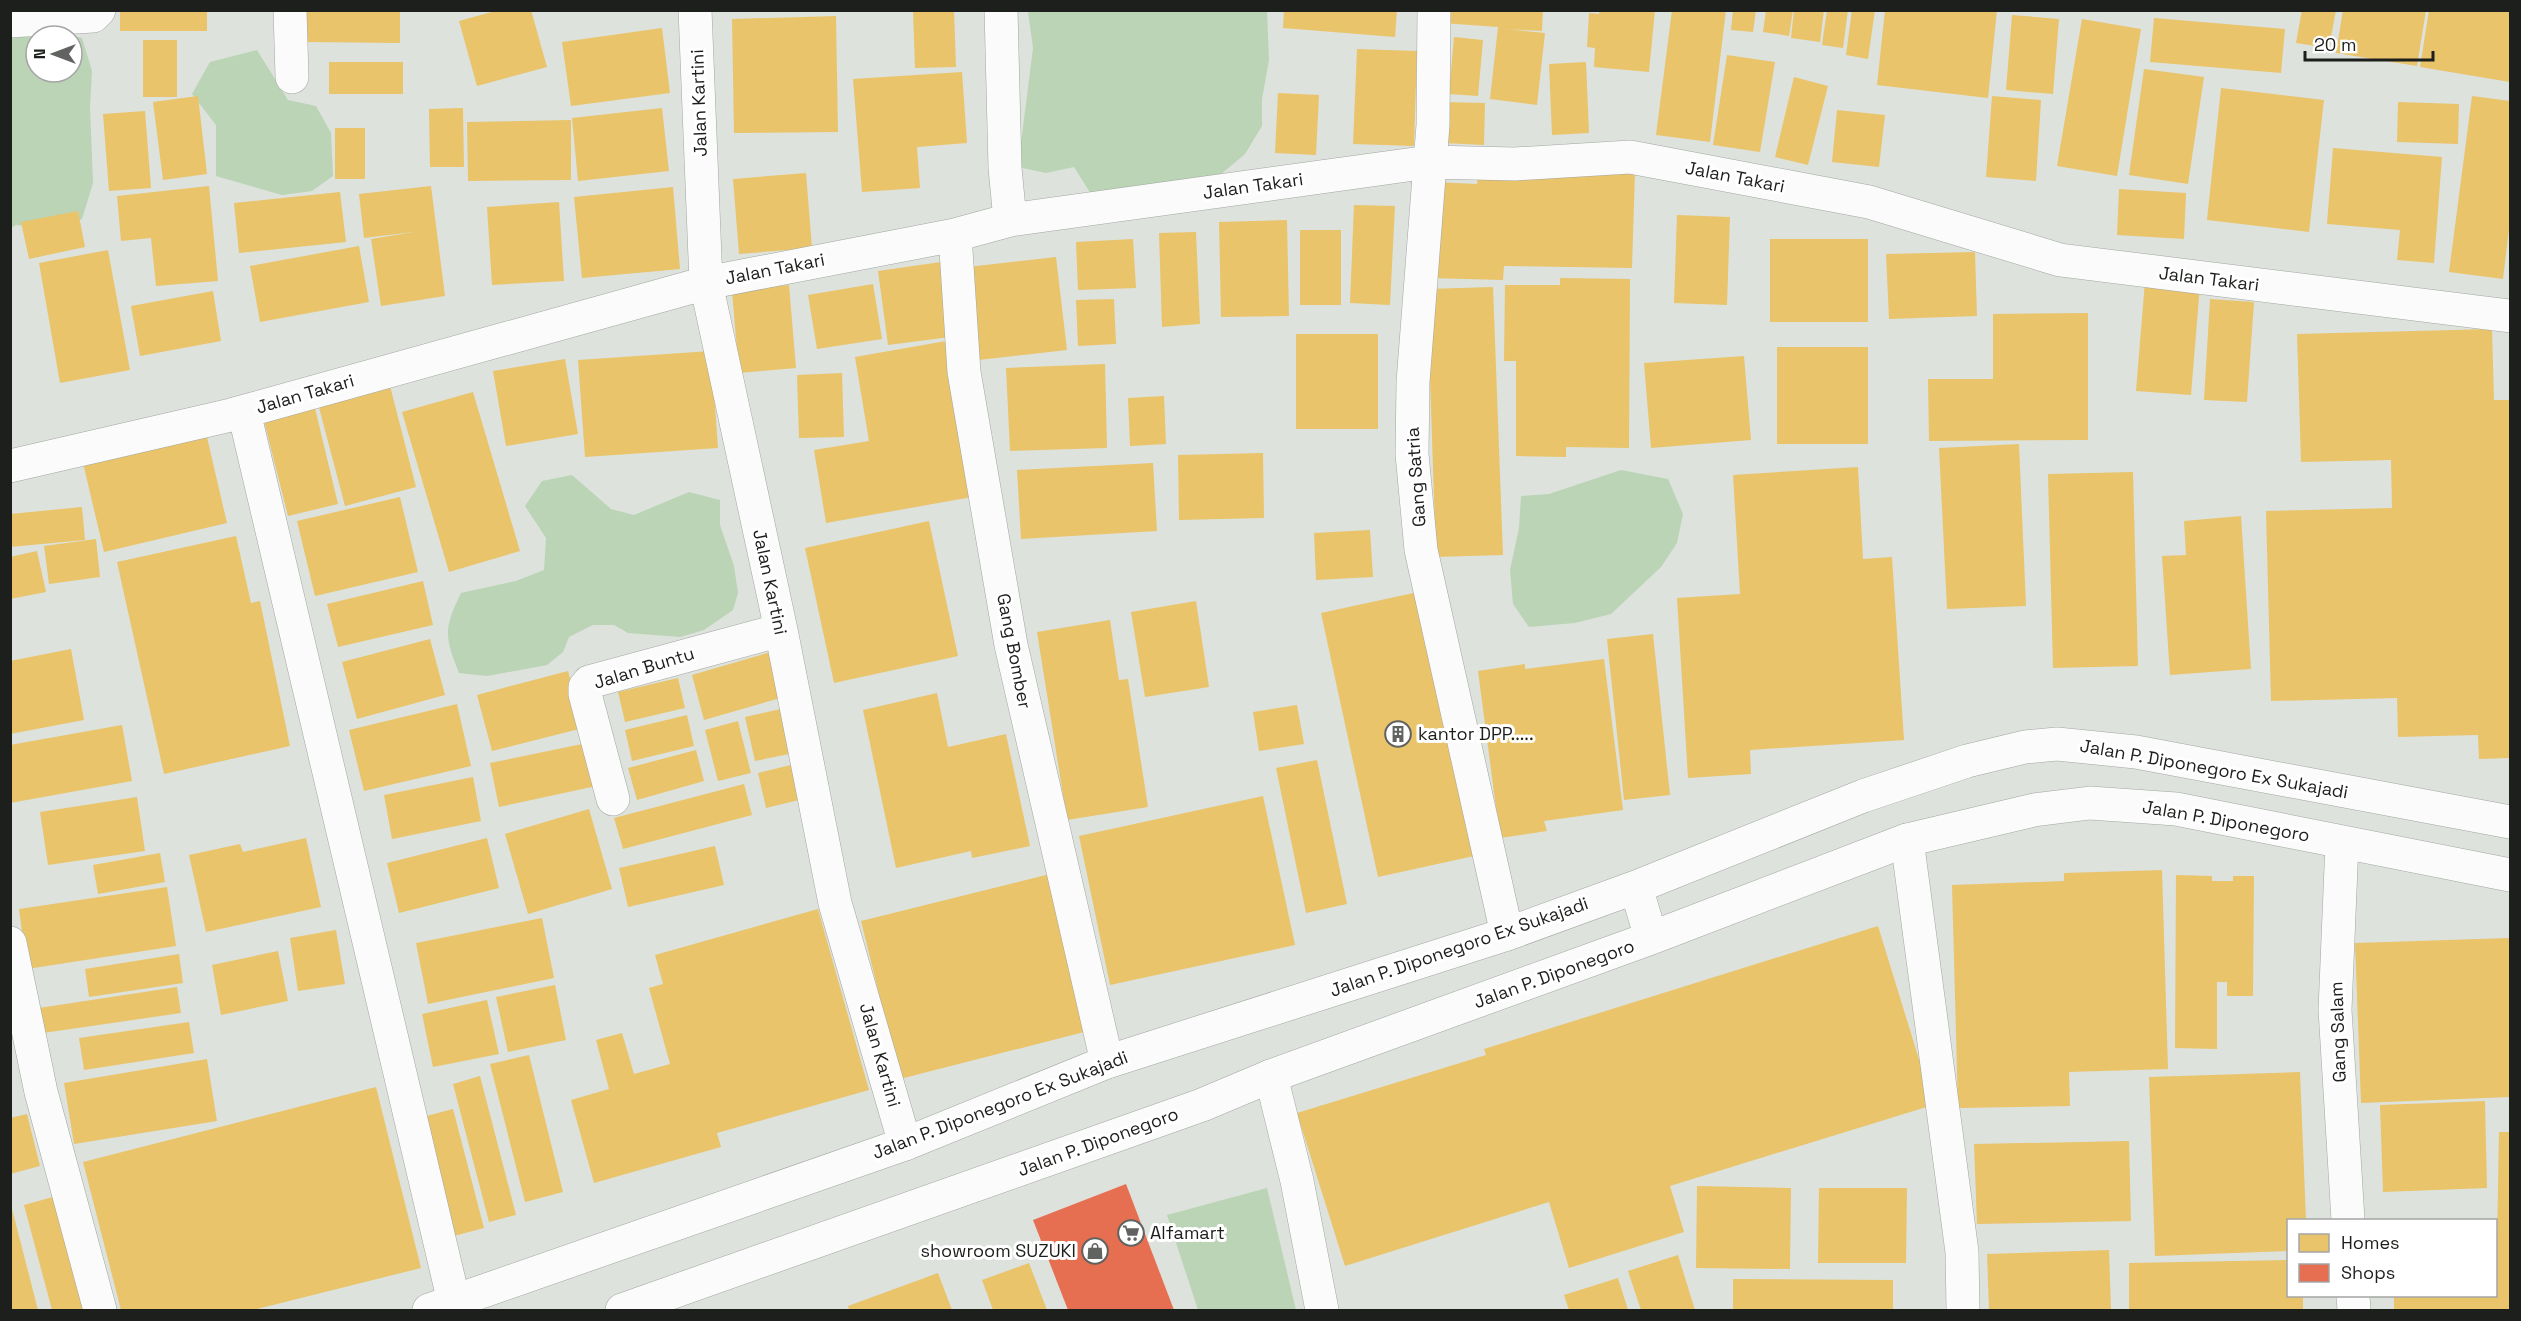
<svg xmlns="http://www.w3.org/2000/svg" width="2521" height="1321" font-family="'Space Grotesk',sans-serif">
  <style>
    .green { fill: #bad4b5; fill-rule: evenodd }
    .homes { fill: #e9c46a }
    .shops { fill: #e76f51 }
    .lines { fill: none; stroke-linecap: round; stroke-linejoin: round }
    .minor-casing { stroke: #a2a6a1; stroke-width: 34 }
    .major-casing { stroke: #a2a6a1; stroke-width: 34 }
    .minor { stroke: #fafbfa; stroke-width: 33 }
    .major { stroke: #fafbfa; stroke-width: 33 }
    .labels { text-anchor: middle; stroke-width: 6; stroke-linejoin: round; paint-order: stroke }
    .street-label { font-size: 18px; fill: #1c1f1b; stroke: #fff }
    .poi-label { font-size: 18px; fill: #1c1f1b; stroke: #fff; text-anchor: start }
  </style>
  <rect width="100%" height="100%" fill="#dde2dd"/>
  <path class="green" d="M1028,11H1267L1269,60L1262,99V126L1245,154L1220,175L1091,194L1074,167L1046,173L1018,167L1033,48Z
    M11,33H60L82,38L92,71L90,107L93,183L82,219L52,229L16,225L11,228ZM36,36H72V72H36Z
    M257,50L288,100L316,106L331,133L333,176L312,191L282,195L216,176V125L192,94L210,62Z
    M1621,470L1668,479L1683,514L1677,543L1661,567L1611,614L1575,623L1529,627L1513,604L1510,570L1519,528L1521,496L1549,494Z
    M572,475L611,509L634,515L689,492L720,500V525L734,566L738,593L733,610L704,630L680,637L628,633L614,625H593L569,637L563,652L547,665L487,676L459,673C444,636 444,628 461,593L516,581L544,570L546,538L525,506L542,481Z
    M1267,1188L1296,1310H1198L1167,1215Z"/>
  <path class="homes" d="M120,10H207V31H120Z
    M306,10H400V43L306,42Z
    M499,10H531L547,67L477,86L459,21Z
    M913,10H954L956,67L915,68Z
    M1284,10H1397L1395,37L1283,28Z
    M1443,10H1543L1542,31L1505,29L1545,33L1537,105L1490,99L1498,27L1442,23Z
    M1600,10H1655L1649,72L1594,67L1595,48L1587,47L1589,13L1599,14Z
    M1672,10H1726L1710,142L1656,135Z
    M1733,10H1756L1753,32L1731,30Z
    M1766,10H1793L1789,36L1763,32Z
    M1794,10H1824L1820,42L1791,38Z
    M1827,10H1848L1843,48L1822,45Z
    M1852,10H1875L1868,59L1846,55Z
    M1885,10H1997L1988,98L1877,85Z
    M2302,10H2336L2329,48L2296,43Z
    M2343,10H2426L2417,66L2336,53Z
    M2429,10H2510V82L2420,67Z
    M2012,15L2059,19L2053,94L2006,90Z
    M836,16L838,132L734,133L732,19Z
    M2154,18L2285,29L2281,73L2150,62Z
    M2082,19L2141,29L2117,176L2057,166Z
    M662,28L670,93L571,106L562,42Z
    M1454,37L1483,40L1478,96L1449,94Z
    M143,40H177V97H143Z
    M1357,49L1417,51L1414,146L1353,144Z
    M1727,55L1775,62L1760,152L1713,145Z
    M329,62H403V94H329Z
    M1586,62L1589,133L1552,135L1549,64Z
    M2144,69L2204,77L2188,184L2129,175Z
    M962,72L967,143L917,147L920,188L862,192L853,79Z
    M1794,77L1828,86L1808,165L1775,157Z
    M2221,88L2324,100L2309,232L2207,220Z
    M1278,93L1319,95L1316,155L1275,153Z
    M198,96L207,174L163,180L153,102Z
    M1992,96L2041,100L2036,181L1986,177Z
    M2472,96L2510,101V221L2503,279L2449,272Z
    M1444,102L1485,103L1484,145L1443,143Z
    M2398,102L2459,104L2458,144L2397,142Z
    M463,108L464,167H430L429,109Z
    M662,108L669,171L578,181L572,118Z
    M1837,110L1885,115L1879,167L1832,162Z
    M145,111L151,188L109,191L103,114Z
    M571,120V180L468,181L467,122Z
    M335,128H365V179H335Z
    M2333,148L2442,157L2434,263L2397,260L2400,230L2327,224Z
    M1635,171L1632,268L1504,266L1503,280L1429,278L1432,182L1477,184L1478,175Z
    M806,173L812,248L739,254L733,179Z
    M209,186L218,281L156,286L151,238L121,241L117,196Z
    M431,186L445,296L381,306L371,239L414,232L364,238L359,194Z
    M673,187L680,269L582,278L574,197Z
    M2119,189L2186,193L2184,239L2117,235Z
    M340,192L346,242L239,253L234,203Z
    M559,202L564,281L492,285L487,207Z
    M1354,205L1395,206L1390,305L1350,303Z
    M78,211L85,247L29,259L21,222Z
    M1677,215L1730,217L1727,305L1674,303Z
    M1287,220L1289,316L1221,317L1219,222Z
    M1300,230H1341V305H1300Z
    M1196,232L1200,324L1162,327L1159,233Z
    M1133,239L1136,288L1078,290L1076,242Z
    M1770,239H1868V322H1770Z
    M359,246L369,302L260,322L250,266Z
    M108,250L130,370L60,383L39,263Z
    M1975,252L1977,316L1889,319L1886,254Z
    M1056,257L1067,350L979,360L968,267Z
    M948,261L958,336L888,345L878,271Z
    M1560,278L1630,279L1629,448L1566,447V457L1516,456V361H1504L1505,285H1560Z
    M2145,281L2200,285L2191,395L2136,391Z
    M873,284L882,339L817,349L808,295Z
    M789,285L796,368L739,373L732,291Z
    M1493,287L1503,555L1436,557L1427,289Z
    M213,291L221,341L140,356L131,306Z
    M1114,299L1116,344L1078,346L1076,300Z
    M2210,299L2254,302L2247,402L2204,400Z
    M2088,313V440L1929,441L1928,379H1993V314Z
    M2492,329L2494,400H2510V758L2479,759L2478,735L2398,737L2397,698L2271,701L2266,511L2392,508L2391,460L2301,462L2297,334Z
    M1296,334H1378V429H1296Z
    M946,341L972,497L826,523L814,450L869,441L855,357Z
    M1777,347H1868V444H1777Z
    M711,351L718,448L585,457L578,360Z
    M1744,356L1751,440L1651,448L1644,363Z
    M565,359L578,434L506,446L493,371Z
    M1105,364L1107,448L1010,451L1006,368Z
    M842,373L844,437L799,438L797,375Z
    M389,382L416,487L345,506L317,400Z
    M473,392L520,551L449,572L402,412Z
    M1164,396L1166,444L1130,446L1128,398Z
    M314,404L338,504L288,516L263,417Z
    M206,433L227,523L104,552L83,463Z
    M2019,444L2026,606L1947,609L1939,448Z
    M1263,453L1264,518L1179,520L1178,455Z
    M1153,463L1157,531L1021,539L1017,470Z
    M1858,467L1863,559L1892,557L1904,740L1750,750L1751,774L1688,778L1677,598L1740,594L1733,475Z
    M2133,472L2138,666L2053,668L2048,474Z
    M400,497L418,572L315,596L297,521Z
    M82,507L85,540L10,547V514Z
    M2241,516L2251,669L2170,675L2162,556L2186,555L2184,521Z
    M929,521L958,656L834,683L805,548Z
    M1370,530L1373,577L1316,580L1314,533Z
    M236,536L251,603L260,601L290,746L164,774L117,562Z
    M96,539L100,577L49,584L44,546Z
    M37,551L46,592L10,599V557Z
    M423,581L433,625L338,647L327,604Z
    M1418,592L1474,856L1378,877L1321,613Z
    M1196,601L1209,687L1145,697L1131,612Z
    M1110,620L1119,680L1128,679L1148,807L1067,820L1037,632Z
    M1653,634L1670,795L1624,800L1607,639Z
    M430,639L445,695L357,719L342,662Z
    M71,649L84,720L10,734V661Z
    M774,651L787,696L704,720L692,675Z
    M1604,659L1623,810L1544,821L1547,831L1500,838L1478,671L1525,664V669Z
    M568,671L583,728L492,751L477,695Z
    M678,678L685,708L625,722L618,692Z
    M937,693L948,747L1006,734L1030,846L972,858L971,851L896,868L863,710Z
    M457,704L471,766L364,791L349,730Z
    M1297,705L1304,744L1259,751L1253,712Z
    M785,708L794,753L755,761L745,717Z
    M687,715L694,746L632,761L625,730Z
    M738,721L751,773L718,781L705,730Z
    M122,725L132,781L10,803V745Z
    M592,742L601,785L499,807L490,763Z
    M696,750L704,781L637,800L628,768Z
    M1317,760L1347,904L1306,913L1276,768Z
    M799,763L807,798L766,808L758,773Z
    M473,777L481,821L392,839L384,795Z
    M744,784L752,815L623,849L614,818Z
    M1263,796L1295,945L1110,985L1079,836Z
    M137,797L145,851L48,865L40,812Z
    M589,809L612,889L528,914L505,834Z
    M306,838L321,907L206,932L189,855L240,844L243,852Z
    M487,838L499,888L399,913L387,863Z
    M715,846L724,885L628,907L619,868Z
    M160,853L165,882L98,894L93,865Z
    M2162,870L2168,1069L2069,1072L2070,1106L1958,1108L1952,885L2064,881V873Z
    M1050,874L1088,1031L900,1079L861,921Z
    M2176,875L2212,876V881H2233V876H2254L2253,996H2227V982H2217V1049L2175,1048Z
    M167,887L176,946L27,969L19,909Z
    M818,909L869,1090L717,1133L721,1147L594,1183L571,1100L609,1089L596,1040L622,1033L634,1074L670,1064L649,988L663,984L655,955Z
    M542,918L554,978L428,1004L416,943Z
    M1878,926L1933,1105L1670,1186L1684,1232L1569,1268L1549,1202L1345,1266L1297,1113L1486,1055L1484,1049Z
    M336,930L345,984L298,991L290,938Z
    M2510,938V1097L2361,1103L2355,943Z
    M278,951L288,1001L221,1015L212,965Z
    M179,954L183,983L89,997L85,969Z
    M555,985L566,1040L508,1052L496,997Z
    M177,987L181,1013L43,1033L39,1008Z
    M487,1000L499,1054L433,1067L422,1014Z
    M189,1022L194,1053L84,1070L79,1038Z
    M529,1055L563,1192L525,1202L490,1064Z
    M207,1059L217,1121L74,1144L64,1083Z
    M2300,1072L2306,1220H2288V1251L2155,1256L2149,1077Z
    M480,1076L516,1215L489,1222L453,1084Z
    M376,1087L421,1268L253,1310H121L83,1162Z
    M2485,1101L2487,1188L2383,1192L2380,1105Z
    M453,1109L484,1228L454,1236L423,1117Z
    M27,1114L40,1166L10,1174V1118Z
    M2499,1132H2510V1310H2394V1296H2496Z
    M2129,1141L2131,1221L1977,1224L1974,1144Z
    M1697,1186L1791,1188L1790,1269L1696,1268Z
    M1819,1188H1907L1906,1263H1818Z
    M60,1195L89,1310H52L24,1205Z
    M11,1205L38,1310H10Z
    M2109,1250L2111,1310H1989L1987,1254Z
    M1678,1255L1695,1310H1641L1628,1271Z
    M2288,1260V1296H2303V1310H2129V1263Z
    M1029,1263L1047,1310H993L982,1280Z
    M938,1273L952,1310H849L848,1306Z
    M1618,1278L1628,1310H1569L1564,1295Z
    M1733,1279L1893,1280V1310H1733Z"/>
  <path class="shops" d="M1126,1184L1174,1310H1068L1033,1220Z"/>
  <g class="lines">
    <g class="minor-casing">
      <path id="minor" d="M290,10L292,77
        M695,10L706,283L781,630L835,903L905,1144
        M1001,10L1005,168L1010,220
        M1434,10L1433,125L1413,382L1412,454L1421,550L1507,934
        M10,21L93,16L99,10
        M955,235L964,372L1011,645L1107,1062
        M244,412L454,1302
        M10,466L231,415L706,283L955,235L1010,220L1429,162L1515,164L1630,157L1869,202L2060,260L2510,316
        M613,799L585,694V687L589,682L781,630
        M1907,840L1962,1252L1963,1310
        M2342,843L2335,1010L2348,1220
        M10,943L41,1092L100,1310
        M1271,1076L1297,1181L1322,1310
        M2353,1296L2354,1310"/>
    </g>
    <g class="major-casing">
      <path id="major" d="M1636,887L1651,938
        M429,1310L905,1144L1107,1062L1507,934L1636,887L1863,796L1967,761L2025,747L2057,744L2136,752L2510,822
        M622,1310L1202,1105L1271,1076L1651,938L1907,840L2034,810L2090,803L2176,809L2510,875"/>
    </g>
    <use href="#minor" class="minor"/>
    <use href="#major" class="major"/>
  </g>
  <defs>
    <g id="building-ring" transform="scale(1.35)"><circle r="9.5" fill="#fff" stroke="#60635f" stroke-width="1.5"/><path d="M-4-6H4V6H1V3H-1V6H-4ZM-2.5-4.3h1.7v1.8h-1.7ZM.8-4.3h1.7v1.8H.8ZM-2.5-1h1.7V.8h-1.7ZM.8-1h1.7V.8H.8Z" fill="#60635f"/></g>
    <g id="supermarket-ring" transform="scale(1.35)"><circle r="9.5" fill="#fff" stroke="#60635f" stroke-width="1.5"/><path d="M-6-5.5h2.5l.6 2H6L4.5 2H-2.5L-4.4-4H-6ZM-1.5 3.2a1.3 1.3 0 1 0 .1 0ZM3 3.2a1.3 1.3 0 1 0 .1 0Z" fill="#60635f"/></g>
    <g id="shop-ring" transform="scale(1.35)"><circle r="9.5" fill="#fff" stroke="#60635f" stroke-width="1.5"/><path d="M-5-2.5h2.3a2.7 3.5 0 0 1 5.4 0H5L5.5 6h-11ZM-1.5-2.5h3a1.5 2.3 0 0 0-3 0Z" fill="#60635f"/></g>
  </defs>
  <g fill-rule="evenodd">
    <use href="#building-ring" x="1398" y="734"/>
    <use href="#supermarket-ring" x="1131" y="1233"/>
    <use href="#shop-ring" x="1095" y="1251"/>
  </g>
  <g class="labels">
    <g class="street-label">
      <text transform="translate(699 103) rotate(-92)" y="6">Jalan Kartini</text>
      <text transform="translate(1735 177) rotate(11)" y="6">Jalan Takari</text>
      <text transform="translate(1253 186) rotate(-8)" y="6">Jalan Takari</text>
      <text transform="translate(775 269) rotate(-11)" y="6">Jalan Takari</text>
      <text transform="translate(2209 279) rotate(7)" y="6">Jalan Takari</text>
      <text transform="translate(305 394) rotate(-16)" y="6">Jalan Takari</text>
      <text transform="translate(1416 477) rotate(-94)" y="6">Gang Satria</text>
      <text transform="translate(770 582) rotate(78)" y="6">Jalan Kartini</text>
      <text transform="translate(1014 651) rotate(79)" y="6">Gang Bomber</text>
      <text transform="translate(644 668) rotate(-17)" y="6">Jalan Buntu</text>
      <text transform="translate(2214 769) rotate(10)" y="6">Jalan P. Diponegoro Ex Sukajadi</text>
      <text transform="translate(2226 821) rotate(10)" y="6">Jalan P. Diponegoro</text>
      <text transform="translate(1459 947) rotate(-19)" y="6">Jalan P. Diponegoro Ex Sukajadi</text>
      <text transform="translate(1554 974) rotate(-20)" y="6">Jalan P. Diponegoro</text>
      <text transform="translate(2338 1032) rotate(-92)" y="6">Gang Salam</text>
      <text transform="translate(880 1055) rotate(74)" y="6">Jalan Kartini</text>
      <text transform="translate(1000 1105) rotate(-21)" y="6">Jalan P. Diponegoro Ex Sukajadi</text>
      <text transform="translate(1098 1142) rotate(-20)" y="6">Jalan P. Diponegoro</text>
    </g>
    <g class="poi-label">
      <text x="1418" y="740">kantor DPP.....</text>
      <text x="1150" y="1239">Alfamart</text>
      <text x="1076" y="1257" text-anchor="end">showroom SUZUKI</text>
    </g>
  </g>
  <rect width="2521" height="1321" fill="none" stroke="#1c1f1b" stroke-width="24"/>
  <rect x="2287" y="1219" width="210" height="78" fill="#ffffff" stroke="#a4a5a4" stroke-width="1.5"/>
  <rect x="2299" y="1234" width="30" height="18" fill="#e9c46a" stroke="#a4a5a4" stroke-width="1.5"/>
  <text x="2341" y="1249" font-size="18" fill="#1c1f1b">Homes</text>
  <rect x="2299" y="1264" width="30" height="18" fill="#e76f51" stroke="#a4a5a4" stroke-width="1.5"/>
  <text x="2341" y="1279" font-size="18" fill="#1c1f1b">Shops</text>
  <g transform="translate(54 54) rotate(270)"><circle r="28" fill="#ffffff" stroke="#a4a5a4" stroke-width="1.5"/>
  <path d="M0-4.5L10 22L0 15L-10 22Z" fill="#60635f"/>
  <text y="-9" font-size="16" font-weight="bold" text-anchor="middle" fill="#1c1f1b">N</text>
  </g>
  <path d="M2305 51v9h128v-9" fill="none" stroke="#1c1f1b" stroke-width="3"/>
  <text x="2314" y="51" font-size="18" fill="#1c1f1b" stroke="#ffffff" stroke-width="4.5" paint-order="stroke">20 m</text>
</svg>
